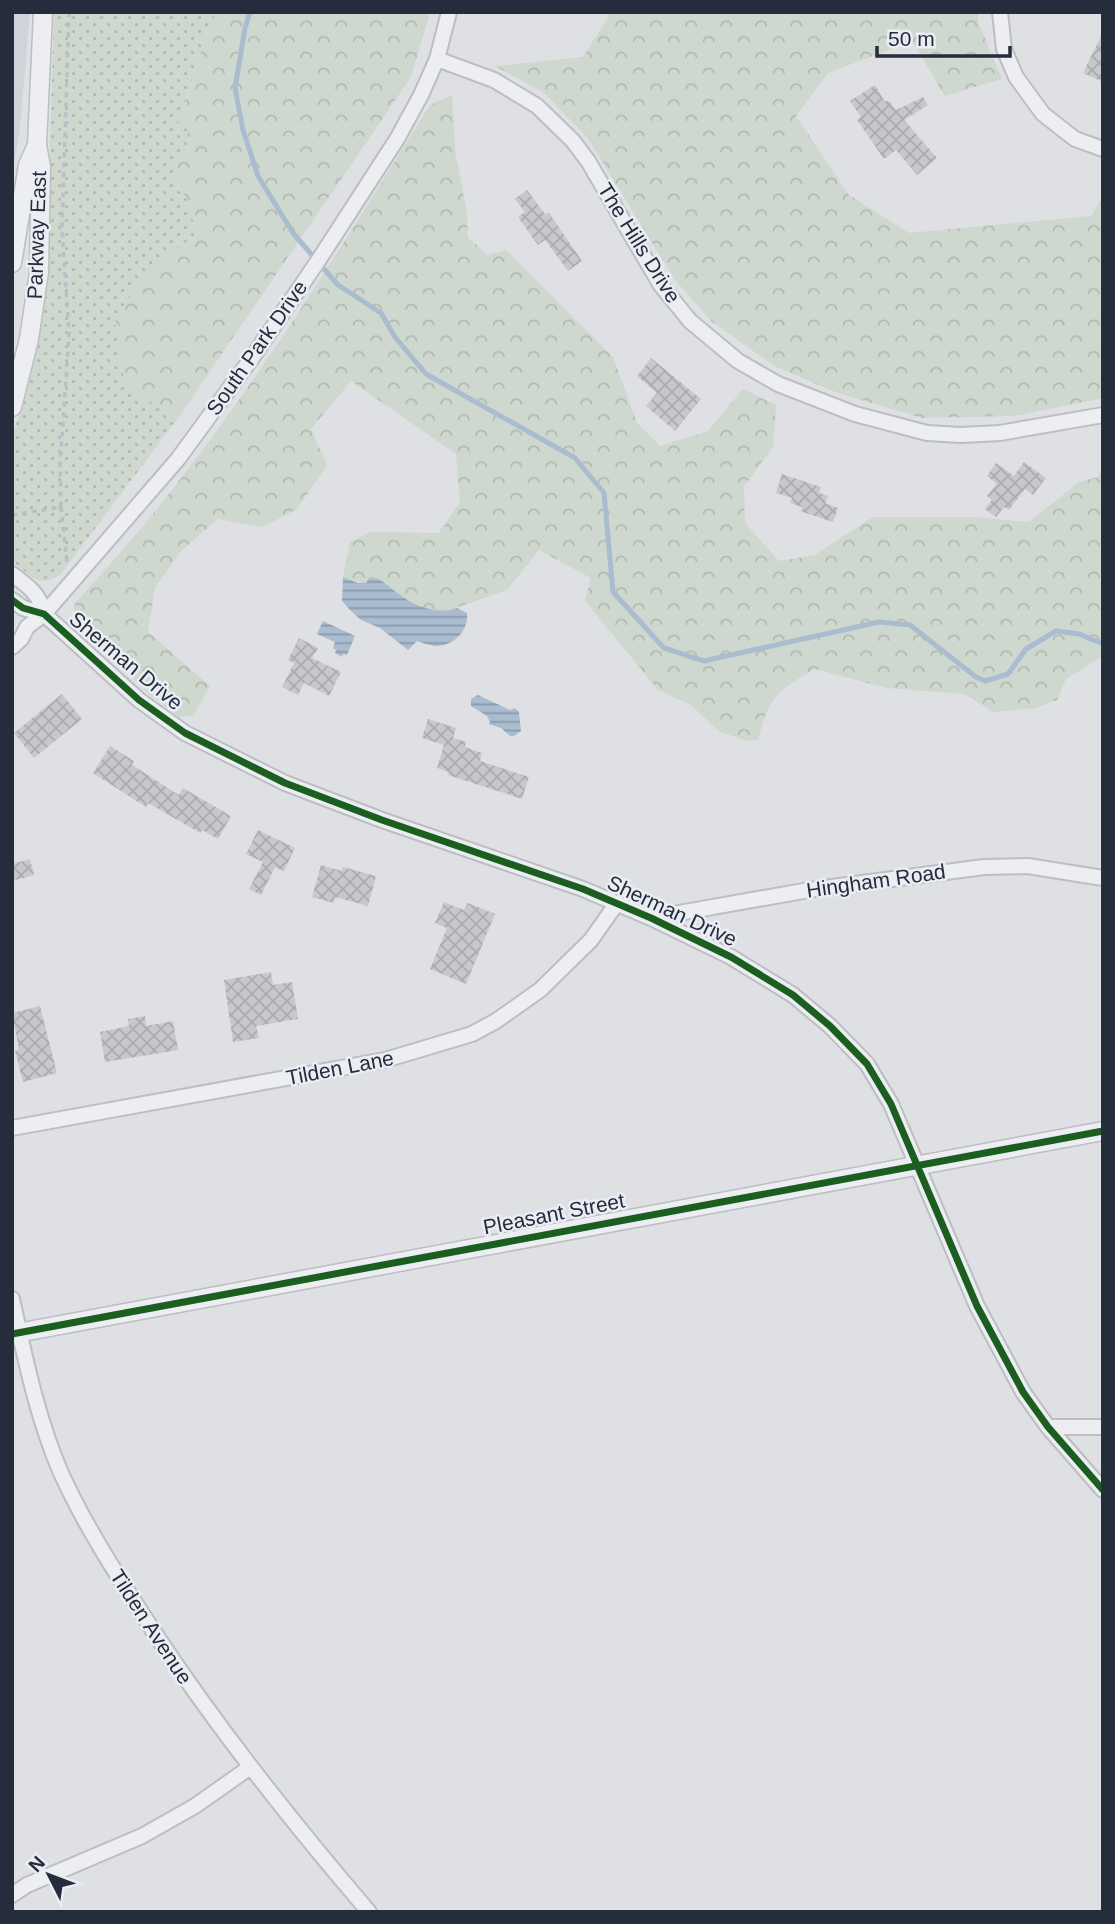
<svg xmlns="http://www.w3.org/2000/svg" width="1115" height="1924" font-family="Arial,sans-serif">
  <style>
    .built { fill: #cfd3da }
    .grass { fill: url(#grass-dots) }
    .forest { fill: url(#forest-crowns) }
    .water { fill: url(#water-rules) }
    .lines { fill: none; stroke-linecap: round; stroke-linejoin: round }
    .stream { stroke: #aabcd0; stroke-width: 5 }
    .building { fill: url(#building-cross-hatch) }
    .minor-casing { stroke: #bcbec1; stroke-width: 18 }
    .tertiary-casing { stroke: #bcbec1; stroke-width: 21 }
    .path { stroke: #bdbec4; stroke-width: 3.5; stroke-dasharray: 5 5; stroke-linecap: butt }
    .minor { stroke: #edeef1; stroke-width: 14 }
    .tertiary { stroke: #edeef1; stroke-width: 18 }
    .cycleway-casing { stroke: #eaeef4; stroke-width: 11 }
    .cycleway { stroke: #1b5e20; stroke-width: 7 }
    .labels { text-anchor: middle; stroke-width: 5; stroke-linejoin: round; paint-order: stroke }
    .street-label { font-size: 21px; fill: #252d3d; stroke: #eaeef4 }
  </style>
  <defs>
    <pattern id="grass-dots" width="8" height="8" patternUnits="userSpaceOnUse" patternTransform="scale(1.75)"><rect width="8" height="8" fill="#ced8ce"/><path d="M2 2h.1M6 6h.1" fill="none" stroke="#b1bab2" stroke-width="1.8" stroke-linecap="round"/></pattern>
    <pattern id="forest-crowns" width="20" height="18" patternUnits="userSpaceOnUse" patternTransform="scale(1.75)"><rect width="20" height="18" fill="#ced8ce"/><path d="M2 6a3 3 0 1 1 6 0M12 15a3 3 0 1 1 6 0" fill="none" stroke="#b1bab2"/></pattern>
    <pattern id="water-rules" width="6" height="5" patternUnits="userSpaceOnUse" patternTransform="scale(1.75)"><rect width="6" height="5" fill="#aabcd0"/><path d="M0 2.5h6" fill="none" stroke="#8a99aa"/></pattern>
    <pattern id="building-cross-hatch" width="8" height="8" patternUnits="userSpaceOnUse" patternTransform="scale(1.75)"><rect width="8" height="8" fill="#c6c8cb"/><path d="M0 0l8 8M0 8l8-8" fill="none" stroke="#aaacaf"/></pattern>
  </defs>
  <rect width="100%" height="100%" fill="#dee0e3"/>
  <path class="built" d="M12,12H30L20,127L12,178Z"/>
  <path class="grass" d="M54,12H216L207,33L178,123L188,130L186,152L173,181L189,201L196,235L140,277L125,387L178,418L61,574C40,590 29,574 12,561V435L24,402L39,341L49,244L50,144Z"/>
  <path class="forest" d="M216,12H430L411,77L178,418L125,387L115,322L140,277L196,235L189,201L173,181L176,161L186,152L188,130L178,124L207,33Z
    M608,12H978V22L1002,79L945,96L912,41L828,73L796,116L849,195L909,233L1091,216L1103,197V398L1013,416L922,418L838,393L776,367L712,322L675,280L587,137L544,93L495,66L583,57L607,19Z
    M452,95L455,150L467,213L468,237L487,255L506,250L613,357L637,423L660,446L708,431L743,389L776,405L773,447L744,486L745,523L779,561L815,555L873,517H973L1029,522L1079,482L1098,477L1103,468V656L1066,679L1057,700L1036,708L993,712L965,694L887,688L815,669C776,691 770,696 758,740L749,741L720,732L691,705L658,690L585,601L591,578L539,550L507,590L444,612L423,608L397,593L343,577L350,542L371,532L439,533L460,502L456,454L351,381L311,429L327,465L297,509L263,527L218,519L181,551L155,588L148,632L210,686L194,715L179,717L148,693L79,625L74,615L75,603C216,454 322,277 430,105Z"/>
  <path class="water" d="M343,577L358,583H366L370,577C384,579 388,587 399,594C416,607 437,615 457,608L467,613C469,631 453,647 435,646C429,645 423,643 417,641L408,650L380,628L361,620L350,610L342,601Z
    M323,621L355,636L347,655L343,654L342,657L335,653L336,650L333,648L335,642L317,634Z
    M478,695L510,710L515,708L519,712L521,731L514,736H510L501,728L489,724L490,722L487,716L471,706V699Z"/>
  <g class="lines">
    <path class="stream" d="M250,12L245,28L235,88L243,130L258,176L293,233L338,285L381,313L395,337L426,374L575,458L604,493L613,592L664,648L704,661L879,622L910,625L976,677L985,681L1008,674L1026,649L1056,631L1079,634L1103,644"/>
  </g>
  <path class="building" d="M1103,32V82L1083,73Z
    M875,85L885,102L888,100L896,110L923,97L928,105L904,120L937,158L917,175L896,150L884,159L857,120L861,117L850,101Z
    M527,190L545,214L549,213L582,261L568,271L545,240L538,245L518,217L525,212L515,199Z
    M651,358L701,399L675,431L646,406L657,393L637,376Z
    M1024,462L1046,478L1033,495L1025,489L1009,510L1004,507L996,517L985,509L992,500L987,496L997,484L987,476L996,463L1014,476Z
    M782,474L821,487L819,493L828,496L825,503L838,508L833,522L800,511L804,508L790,503L792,498L776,493Z
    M299,638L318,648L312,658L341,672L329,696L304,683L298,695L282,687L294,663L288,660Z
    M62,694L82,719L34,758L14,733Z
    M428,719L456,728L453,738L466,742L465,747L482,753L480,761L529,777L522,799L448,775L449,772L437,768L444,745L422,738Z
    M110,746L134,761L132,765L179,795L183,788L231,816L218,839L202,830L200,833L148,803L146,807L93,773Z
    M258,830L295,848L284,871L275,867L261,895L249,889L263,862L246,854Z
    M30,859L34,875L12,881V864Z
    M321,865L342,871L343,867L376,876L368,906L335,897L334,903L312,897Z
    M444,902L464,910L468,903L495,914L466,984L430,969L447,928L435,923Z
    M271,972L273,985L292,982L298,1019L256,1026L259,1038L233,1042L224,980Z
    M40,1006L57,1073L23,1082L15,1051L19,1049L12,1013Z
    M145,1016L146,1026L173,1021L178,1050L105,1062L100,1032L129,1026L128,1019Z"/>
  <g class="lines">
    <g class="minor-casing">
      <path id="minor" d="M1000,12L1004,49L1016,77L1043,114L1075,139L1103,149
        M437,59L494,80L537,106L573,141L588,161L660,284L690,321L738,361L778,384L855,414L927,433L961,435L1000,433L1103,415
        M12,574C28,586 40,594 44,614
        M12,600L23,608L44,614L139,700L185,733L285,783L382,820L583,889L651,918L731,957L793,995L830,1026L867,1064L891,1104L977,1306L1023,1392L1048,1427L1103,1490
        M12,647L21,639L27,627L44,614L178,459L254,355L318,261L397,139L421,95L437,59L449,12
        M651,918L809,890L984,867L1028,866L1103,878
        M12,1128L385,1060L472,1034L496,1021L540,990L591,940L617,903
        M12,1299C25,1357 37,1418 61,1473C86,1528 119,1578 152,1629C218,1729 291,1821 369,1912
        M1048,1427H1103
        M12,1895L27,1885L142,1836L195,1806L249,1768"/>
    </g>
    <g class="tertiary-casing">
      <path id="tertiary" d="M12,263L28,165L37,145
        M12,407L29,339L39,272L41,167L37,145L43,12
        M12,1334L1103,1131"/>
    </g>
    <path class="path" d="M61,507L67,564
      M12,515L61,507L60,466L69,334L62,229L69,12"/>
    <use href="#minor" class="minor"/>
    <use href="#tertiary" class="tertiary"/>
    <g class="cycleway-casing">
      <path id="cycleway" d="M12,600L23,608L44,614L139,700L185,733L285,783L382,820L583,889L651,918L731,957L793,995L830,1026L867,1064L891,1104L977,1306L1023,1392L1048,1427L1103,1490
        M12,1334L1103,1131"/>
    </g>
    <use href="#cycleway" class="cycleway"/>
  </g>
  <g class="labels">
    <g class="street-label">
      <text transform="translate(37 235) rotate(-88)" y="7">Parkway East</text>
      <text transform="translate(639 243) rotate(58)" y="7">The Hills Drive</text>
      <text transform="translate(257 348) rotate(-55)" y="7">South Park Drive</text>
      <text transform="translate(126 661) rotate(40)" y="7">Sherman Drive</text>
      <text transform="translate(876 881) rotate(-8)" y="7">Hingham Road</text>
      <text transform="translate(672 911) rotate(25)" y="7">Sherman Drive</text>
      <text transform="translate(340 1068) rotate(-11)" y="7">Tilden Lane</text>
      <text transform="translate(554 1214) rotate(-11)" y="7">Pleasant Street</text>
      <text transform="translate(151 1627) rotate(57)" y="7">Tilden Avenue</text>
    </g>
  </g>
  <rect width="1115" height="1924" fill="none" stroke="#252d3d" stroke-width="28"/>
  <g transform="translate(49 1875) rotate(312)" stroke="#eaeef4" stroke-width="5" paint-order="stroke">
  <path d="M0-5L12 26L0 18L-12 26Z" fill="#252d3d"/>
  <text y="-10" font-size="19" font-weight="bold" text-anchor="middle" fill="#252d3d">N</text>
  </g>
  <path d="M877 46v10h133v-10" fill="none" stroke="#252d3d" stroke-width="3.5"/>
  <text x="888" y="46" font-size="21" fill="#252d3d" stroke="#eaeef4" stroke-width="5" paint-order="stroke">50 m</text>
</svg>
